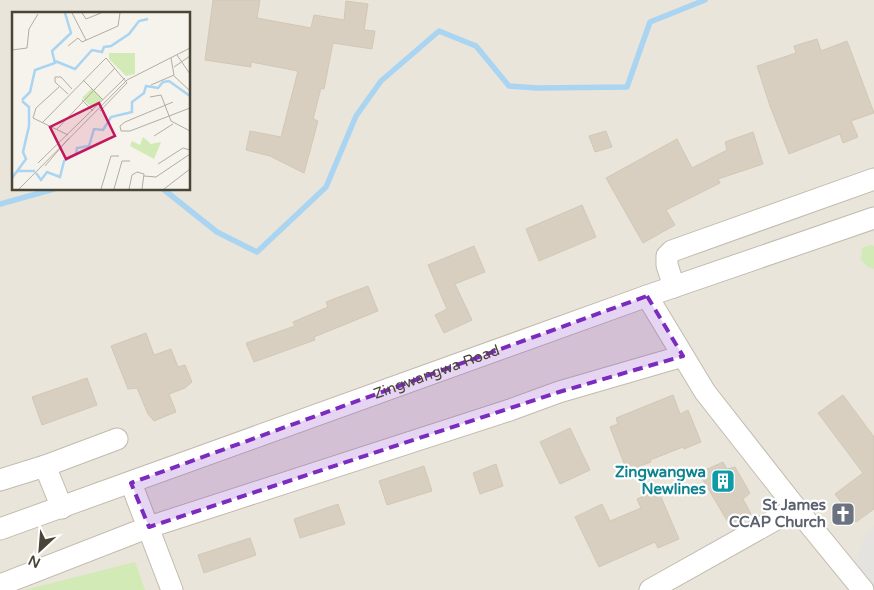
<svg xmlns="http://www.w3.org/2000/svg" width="874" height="590" font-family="'Varela Round',sans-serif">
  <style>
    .residential { fill: #eae5da; fill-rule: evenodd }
    .green { fill: #d2eab5 }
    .parking { fill: #e5e3e0 }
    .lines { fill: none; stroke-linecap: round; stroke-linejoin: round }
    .stream { stroke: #a9d4f2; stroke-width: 5.5 }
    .building { fill: #d8cfc1; stroke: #d3c7b4 }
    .minor-casing { stroke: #c2bbae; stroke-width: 23 }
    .minor { stroke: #fff; stroke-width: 21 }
    .marked { fill: #7b2cbf; fill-opacity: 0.2; stroke: #7b2cbf; stroke-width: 4; stroke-dasharray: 10 6; stroke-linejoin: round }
    .labels { text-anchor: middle; stroke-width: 4.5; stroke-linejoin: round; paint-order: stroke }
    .street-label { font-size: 15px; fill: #4b4439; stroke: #fff }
    .culture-label { font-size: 15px; font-weight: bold; fill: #0d838f; stroke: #fff; text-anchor: end }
    .worship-label { font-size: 15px; font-weight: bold; fill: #5b616d; stroke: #fff; text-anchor: end }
    .inset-river { fill: none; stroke: #a9d4f2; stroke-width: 2.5 }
    .inset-road { fill: none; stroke: #b2ada4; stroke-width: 1 }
    .view { fill: #c2185b; fill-opacity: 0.15; stroke: #c2185b; stroke-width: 2.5 }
    .inset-edge { fill: none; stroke: #4b4439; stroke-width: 2.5 }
  </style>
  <rect width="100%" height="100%" fill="#f6f3ec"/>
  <path class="residential" d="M0,0H874V590H0ZM14,14H189V189H14Z"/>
  <path class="green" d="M872,245L874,246V269L868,267L861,260L862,248Z
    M135,562L145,590H24Z"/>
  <path class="parking" d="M874,527V590H867L852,570L867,531Z"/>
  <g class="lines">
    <path class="stream" d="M163,189L217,232L257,252L326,187L356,116L381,81L439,31L476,46L509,86L537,88L627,87L650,22L705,0
      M0,204L54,189"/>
  </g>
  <path class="building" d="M213,0H260L257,18L311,28L314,15L344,20L346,1L368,4L364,30L375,31L372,49L333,43L324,89L321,88L313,119L318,121L304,173L270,156L246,150L250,131L281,137L298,71L251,62V67L205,60Z
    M817,39L821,51L847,41L874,113L851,121L858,137L843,143L840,134L789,154L770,106L757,66L796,53L794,46Z
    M606,131L612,147L595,152L589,136Z
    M753,132L763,164L718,179L720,183L666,210L675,225L643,243L606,178L677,139L692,168L727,150L725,142Z
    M582,205L596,237L539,261L526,229Z
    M474,246L485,272L455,284L472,320L444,333L435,315L447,309L428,265Z
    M368,286L378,311L314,337L315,340L254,362L246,343L295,326L293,322L328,307L326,302Z
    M146,333L154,355L171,349L178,367L185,365L192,382L185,388L169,394L176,412L154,421L148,414L137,388L128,389L111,346Z
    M87,378L97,405L42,425L32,397Z
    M673,395L680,414L688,410L701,442L684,449L683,447L650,460L651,462L627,471L610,427L618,424L616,418Z
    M843,395L874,437V509L856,522L835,494L863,473L818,413Z
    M570,428L590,470L560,484L540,442Z
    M723,462L727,469L735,467L750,493L743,499L751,514L729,524L699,473Z
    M496,464L503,486L480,494L473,473Z
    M424,466L432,491L387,505L379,481Z
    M658,490L679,539L658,548L655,542L599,567L575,517L602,504L610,521L641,508L637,499Z
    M338,504L345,524L300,538L294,519Z
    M250,538L256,555L204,573L198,555Z"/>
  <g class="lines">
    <g class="minor-casing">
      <g id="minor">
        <path d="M674,287L667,265V256L672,251L874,179"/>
        <path d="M647,296L705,392L796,508L863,590"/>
        <path d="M0,480L45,466"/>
        <path d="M131,483L172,590"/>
        <path d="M62,508L45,466L117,439"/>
        <path id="s1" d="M0,529L647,296L874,218"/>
        <path d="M0,585L149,527L510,410L559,392L683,356"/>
        <path d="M650,590L796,508"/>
      </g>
    </g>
    <use href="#minor" class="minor"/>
  </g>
  <path class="marked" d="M647,296L683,356L559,392L149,527L131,483Z"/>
  <defs>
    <g id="building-square" transform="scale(1.25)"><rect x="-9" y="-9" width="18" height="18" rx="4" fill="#0f9aa8" stroke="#fff"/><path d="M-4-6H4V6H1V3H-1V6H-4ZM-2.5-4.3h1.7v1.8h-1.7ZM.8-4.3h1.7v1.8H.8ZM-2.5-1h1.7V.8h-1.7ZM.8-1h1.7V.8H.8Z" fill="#fff"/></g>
    <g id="church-square" transform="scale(1.25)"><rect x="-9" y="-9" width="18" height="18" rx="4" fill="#6b7280" stroke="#fff"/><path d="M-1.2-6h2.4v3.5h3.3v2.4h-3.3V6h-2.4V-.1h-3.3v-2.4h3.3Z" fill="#fff"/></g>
  </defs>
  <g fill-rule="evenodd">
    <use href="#building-square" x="723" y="481"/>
    <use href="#church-square" x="843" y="514"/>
  </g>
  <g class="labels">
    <g class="street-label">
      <text dy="5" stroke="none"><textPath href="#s1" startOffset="464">Zingwangwa Road</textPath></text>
    </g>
    <g class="culture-label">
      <text x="706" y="477">Zingwangwa<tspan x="706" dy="17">Newlines</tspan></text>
    </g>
    <g class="worship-label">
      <text x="826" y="510">St James<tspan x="826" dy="17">CCAP Church</tspan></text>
    </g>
  </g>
  <g transform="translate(12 12)">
    <rect width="178" height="178" fill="#f6f3ec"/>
    <path d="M97,41H123V62L114,64L97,47ZM80,76L91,87L80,96L70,86ZM131,125L139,132L149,130L142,147L118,134L120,129L128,133Z" fill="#d2eab5"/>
    <path class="inset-river" d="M43,49L63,57L80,38L90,40L92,35L99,34L117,22L127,9L136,7M10,88L18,80L23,58L43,51L40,39L59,21L53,1M5,159H23M24,161L29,168L35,160L48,165L52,149L64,142L65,136L77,134L82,117L91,118L99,105L120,100V90L132,81L134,74L146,76L151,70L157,69L178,84M0,166L14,147L11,140L17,114V95L10,89"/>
    <path class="inset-road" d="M60,1L74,28M70,1L74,7L89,1M56,34L66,26L70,30L106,14L108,1M0,38L15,36L17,17L26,2M165,43L178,62M162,55L178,44M161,63L178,79M71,68L91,88M139,73L162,63L159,46M47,75L24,96L21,106L56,123M56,82L43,70V65H49L60,77M138,85L149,83L159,109L178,119M70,88L81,99M161,90L113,110L108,114L109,119H118L178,96M30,111L94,46L115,71L88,99M45,117L103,56M142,124L161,112M26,151L113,66M146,152L171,136L178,138M33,154L57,126M132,164L144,165L178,142M7,177L115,68L178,36M89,177L99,144H107M102,177L110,149H118M117,177L120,163L125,160L132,162L130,177M152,177L178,157"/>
    <path class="view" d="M87,91L103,124L54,147L38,115Z"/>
    <rect width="178" height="178" class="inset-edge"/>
  </g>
  <g transform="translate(40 550) rotate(206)" stroke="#ffffff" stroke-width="4" paint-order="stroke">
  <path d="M0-4L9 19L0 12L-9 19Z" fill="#4b4439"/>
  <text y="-8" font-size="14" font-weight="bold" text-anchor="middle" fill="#4b4439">N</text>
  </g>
</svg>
